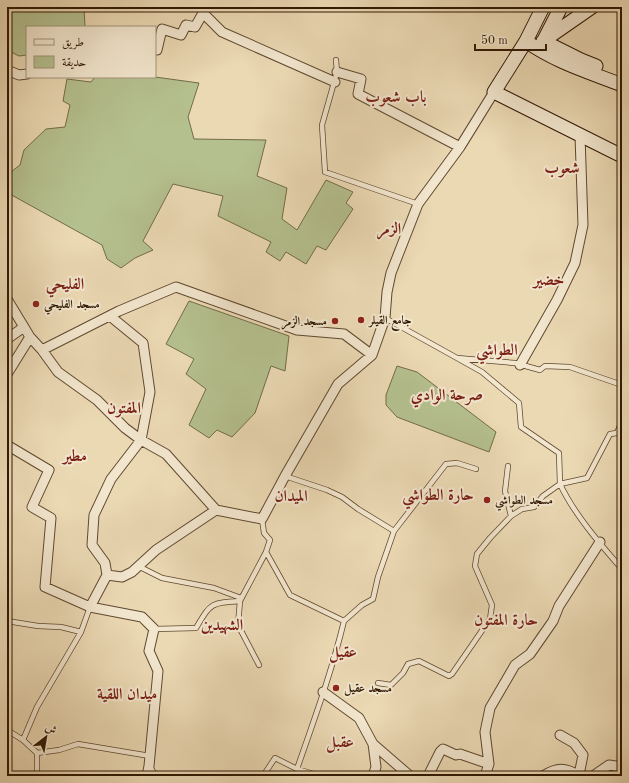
<svg xmlns="http://www.w3.org/2000/svg" width="629" height="783" font-family="'Old Standard TT',Amiri,serif">
  <style>
    .green { fill: #b5c08f; stroke: #726c49 }
    .lines { fill: none; stroke-linecap: round; stroke-linejoin: round }
    .lane-casing { stroke: #5f482f; stroke-width: 6 }
    .street-casing { stroke: #5f482f; stroke-width: 11 }
    .secondary-casing { stroke: #301803; stroke-width: 15 }
    .lane { stroke: #f2e6ce; stroke-width: 4.5 }
    .street { stroke: #f2e6ce; stroke-width: 9 }
    .secondary { stroke: #f2e6ce; stroke-width: 13 }
    .poi-dot { fill: #8f2418; stroke: #f2e6ce; stroke-width: 1.5 }
    .labels { text-anchor: middle; stroke-width: 4; stroke-linejoin: round; paint-order: stroke }
    .poi-label { font-size: 12px; font-weight: bold; fill: #301803; stroke: #f2e6ce; text-anchor: start }
    .district-label { font-size: 16px; font-weight: bold; fill: #7a1f14; stroke: #f2e6ce }
  </style>
  <rect width="100%" height="100%" fill="#ebd9b4"/>
  <filter id="stains"><feTurbulence type="fractalNoise" baseFrequency=".005" numOctaves="4"/><feColorMatrix values="0 0 0 0 .2 0 0 0 0 .09 0 0 0 0 .02 0 0 0 .5 -.17"/></filter>
  <radialGradient id="worn" r=".72"><stop offset=".6" stop-color="#630" stop-opacity="0"/><stop offset="1" stop-color="#630" stop-opacity=".3"/></radialGradient>
  <path class="green" d="M7,7H84L85,27H27V55L19,56L7,50V31L12,24L7,21Z
    M95,77H155L199,83L188,117L194,139L266,140L257,176L287,188L282,219L297,230L326,180L353,192L346,203L353,209L326,250L317,246L306,264L286,252L280,261L266,252L271,242L218,216L223,196L173,184L143,241L153,250L135,258L121,268L107,259L102,245L8,193L7,192V175L20,165L24,150L46,129L65,127L70,105L63,101L67,79L91,82Z
    M189,301L289,336L285,371L271,366L255,413L232,437L217,430L209,438L189,425L206,389L186,374L194,359L166,344Z
    M397,366L417,372L496,432L489,452L397,417L386,405V395Z"/>
  <g class="lines">
    <g class="lane-casing">
      <path id="lane" d="M336,60L337,72L322,125L325,172L418,204
        M385,318L457,358L515,363L540,370L545,366L570,367L622,385
        M457,358L482,372L519,403L521,427L559,453L560,484L587,478L610,434L617,433L622,421
        M508,466L505,491L511,516
        M285,476L327,490L342,497L358,509L394,531
        M138,566L162,578L214,588L241,598
        M240,601L238,625L259,665
        M7,621L38,626L61,627L81,632
        M344,621L362,605L373,599L378,577L394,531L446,464L457,463L476,469
        M154,629L196,628C211,603 210,603 240,601L266,552L270,540L264,533L262,519
        M378,683L391,685L403,673L408,664L419,661L449,676L452,674L490,619L492,605L475,566L477,554L490,538L511,516L522,509L534,507L543,496L560,484C574,514 600,544 622,569
        M7,730L23,740L37,753V774L39,776
        M23,740L37,707L81,632L90,607
        M37,753L59,750L78,744L150,756
        M150,767L156,776
        M297,769L320,776
        M263,776L275,758L297,769C314,720 332,671 344,621L290,595L266,552"/>
    </g>
    <g class="street-casing">
      <path id="street" d="M155,50H157L162,29L181,35L186,25L195,27L203,13L222,32L335,82
        M7,70L19,75L27,74
        M337,72L361,79L358,94L460,147
        M7,299L30,337L42,350L58,372L97,400L125,428L141,440L166,454L216,510
        M7,339L24,327
        M42,350L119,311L176,287L297,330L344,334L372,355
        M520,365L557,300L575,263L583,225L580,135
        M7,374L30,337
        M7,445L49,470L32,507L51,518L45,587L90,607
        M107,575L105,563L92,545L94,515L111,479L141,440L150,392L143,343L110,316
        M323,692L359,718L373,744L376,767L373,776
        M560,735L574,743L583,755L579,775
        M373,744L410,776
        M147,776L149,766L158,671L149,651L154,629L142,617L90,607L107,575L122,577L132,572L156,550L216,510L262,519L285,476L338,384L372,355L385,318L387,292L391,273L418,204L460,147L494,92
        M428,776L440,752L443,749L456,755L460,754L489,764
        M485,776L489,764L485,732L490,708L515,665L530,654L553,621L559,606L600,542
        M543,776C557,767 565,767 580,776
        M593,776L609,765L622,767"/>
    </g>
    <g class="secondary-casing">
      <path id="secondary" d="M543,7L526,41L494,92L622,156
        M544,40L561,7
        M526,41C555,62 589,72 622,85
        M543,41L581,60L596,66
        M543,41L592,7"/>
    </g>
    <use href="#lane" class="lane"/>
    <use href="#street" class="street"/>
    <use href="#secondary" class="secondary"/>
  </g>
  <g class="poi-dot">
    <circle cx="36" cy="304" r="4"/>
    <circle cx="361" cy="320" r="4"/>
    <circle cx="335" cy="321" r="4"/>
    <circle cx="487" cy="500" r="4"/>
    <circle cx="336" cy="688" r="4"/>
  </g>
  <g class="labels">
    <g class="poi-label">
      <text x="44" y="308">مسجد الفليحي</text>
      <text x="369" y="324">جامع القيلر</text>
      <text x="327" y="325" text-anchor="end">مسجد الزمر</text>
      <text x="495" y="504">مسجد الطواشي</text>
      <text x="344" y="692">مسجد عقيل</text>
    </g>
    <g class="district-label">
      <text x="396" y="102">باب شعوب</text>
      <text x="562" y="173">شعوب</text>
      <text x="389" y="234">الزمر</text>
      <text x="549" y="285">خضير</text>
      <text x="65" y="289">الفليحي</text>
      <text x="497" y="355">الطواشي</text>
      <text x="447" y="400">صرحة الوادي</text>
      <text x="124" y="413">المفتون</text>
      <text x="75" y="461">مطير</text>
      <text x="438" y="500">حارة الطواشي</text>
      <text x="291" y="501">الميدان</text>
      <text x="506" y="625">حارة المفتون</text>
      <text x="222" y="630">الشهيدين</text>
      <text x="343" y="657">عقيل</text>
      <text x="127" y="699">ميدان اللقية</text>
      <text x="340" y="747">عقبل</text>
    </g>
  </g>
  <rect width="629" height="783" fill="none" stroke="#ebd9b4" stroke-width="24"/>
  <rect x="8" y="8" width="613" height="767" fill="none" stroke="#301803" stroke-width="2"/>
  <rect x="12" y="12" width="605" height="759" fill="none" stroke="#301803"/>
  <rect x="26" y="26" width="130" height="52" fill="#f2e6ce" stroke="#a4947d"/>
  <rect x="34" y="39" width="20" height="6" fill="#f2e6ce" stroke="#a4947d"/>
  <text x="62" y="46" font-size="12" fill="#301803">طريق</text>
  <rect x="34" y="56" width="20" height="12" fill="#b5c08f" stroke="#a4947d"/>
  <text x="62" y="66" font-size="12" fill="#301803">حديقة</text>
  <g transform="translate(46 737) rotate(31)" stroke="#f2e6ce" stroke-width="3" paint-order="stroke">
  <path d="M0-3L7 15L0 10L-7 15Z" fill="#301803"/>
  <text y="-6" font-size="11" font-weight="bold" text-anchor="middle" fill="#301803">ش</text>
  </g>
  <path d="M475 44v6h71v-6" fill="none" stroke="#301803" stroke-width="2"/>
  <text x="481" y="44" font-size="12" fill="#301803" stroke="#f2e6ce" stroke-width="3" paint-order="stroke">50 m</text>
  <rect width="100%" height="100%" filter="url(#stains)"/>
  <rect width="100%" height="100%" fill="url(#worn)"/>
</svg>
